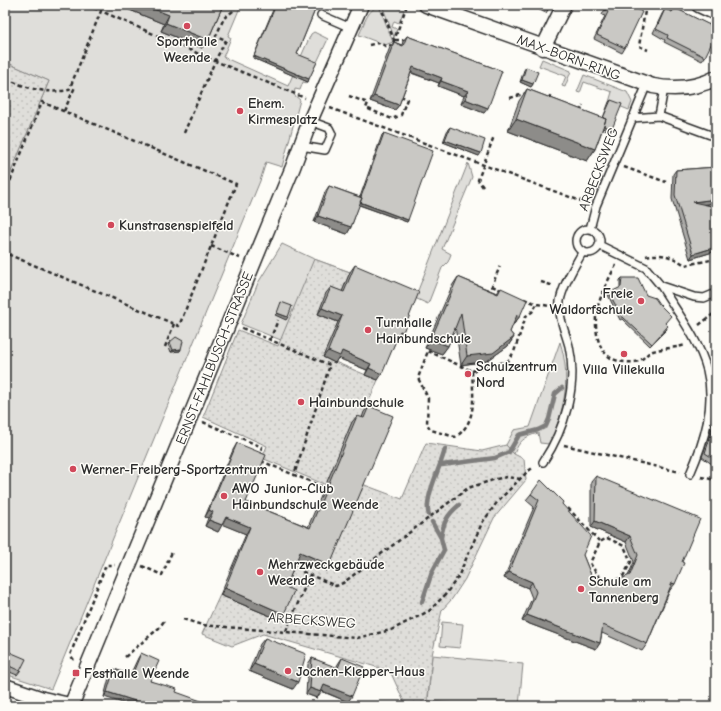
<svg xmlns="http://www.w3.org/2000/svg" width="721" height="711" font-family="'Comic Neue',sans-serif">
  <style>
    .grass { fill: #dfdeda; stroke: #858482 }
    .park { fill: url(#park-dots); stroke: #858482 }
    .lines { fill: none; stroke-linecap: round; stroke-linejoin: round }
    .stream { stroke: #7e7d7b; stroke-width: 4.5 }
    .lane-casing { stroke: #2b2b2b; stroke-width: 10 }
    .street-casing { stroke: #2b2b2b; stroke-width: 17 }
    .path { stroke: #2b2b2b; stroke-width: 2.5; stroke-dasharray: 4 3; stroke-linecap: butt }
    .lane { stroke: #fdfcf7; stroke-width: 7 }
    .street { stroke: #fdfcf7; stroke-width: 14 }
    .wall { fill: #adaca9; stroke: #2b2b2b }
    .shaded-wall { fill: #8d8c89; stroke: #2b2b2b }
    .building { fill: #c9c8c4; stroke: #2b2b2b }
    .poi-dot { fill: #d1495b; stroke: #fdfcf7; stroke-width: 1.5 }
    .labels { text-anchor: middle; stroke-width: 3; stroke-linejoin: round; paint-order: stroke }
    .poi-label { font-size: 14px; font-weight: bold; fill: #2b2b2b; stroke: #fdfcf7; text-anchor: start }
    .street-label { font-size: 14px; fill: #2b2b2b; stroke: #fdfcf7 }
  </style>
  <defs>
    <pattern id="park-dots" width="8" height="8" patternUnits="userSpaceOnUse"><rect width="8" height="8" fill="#dfdeda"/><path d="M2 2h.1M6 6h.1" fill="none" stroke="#c0bfbb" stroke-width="1.8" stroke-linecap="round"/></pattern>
  </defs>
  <rect width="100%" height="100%" fill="#fdfcf7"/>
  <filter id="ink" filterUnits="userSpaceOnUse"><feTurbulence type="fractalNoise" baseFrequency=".025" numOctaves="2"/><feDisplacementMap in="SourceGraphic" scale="8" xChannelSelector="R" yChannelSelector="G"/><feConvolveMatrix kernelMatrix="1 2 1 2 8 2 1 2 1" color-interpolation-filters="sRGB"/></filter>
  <g filter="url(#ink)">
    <path class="grass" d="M5,5H241L228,36L231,38L223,57L288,86L311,34L314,32L328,39L307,83L303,82L300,90L295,89L294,95L300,100L282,167L266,162L260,181L51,689L5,674V186L49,81L5,62Z
      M382,5H390L404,10L399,23L394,21L392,27L397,29L394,37Z
      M379,6L393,42L385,45L359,35C364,24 367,10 379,6Z
      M542,59L571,71L565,87L562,86L566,76L539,66Z
      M584,75L627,92L632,102L629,110L609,102L612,92L584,82L580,93L577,92Z
      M468,163L472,177L442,249L451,254L448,262L442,268L428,304L415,298Z
      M282,244L314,259L350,272L318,314L323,357L241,324L258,283Z
      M560,342C571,377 565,406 552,439L549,444L540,443L538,433C524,437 519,441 514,454L506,445L514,430L530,427Z
      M442,622L463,624L460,648L440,646Z
      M432,655L523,664L519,706H477L428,701Z"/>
    <path class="park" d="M5,62L49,81L5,186Z
      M314,259L350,272L339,299L318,314L338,322L323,357L378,380L359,425L352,422L326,485L262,458L267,446L203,417L238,330L278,346Z
      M426,443L482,451L506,445L514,454L524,459L526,480L494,518L465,579L452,599L442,610L432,655L427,706H406L390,671L263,634L232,646L202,634L220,595L280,620L281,594L299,550L362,484L402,499Z"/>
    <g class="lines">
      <path class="stream" d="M442,465L495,458L509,452L519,435L538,430L546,426L549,419L555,394L562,388
        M429,515C423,499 441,467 445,449
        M441,538C443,523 447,515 459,505
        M422,602L432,572L444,550L441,538L432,522"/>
      <g class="lane-casing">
        <path id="lane" d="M321,15L351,28
          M659,116L664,88
          M632,118L659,116L716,137
          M301,146L325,150L332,134L329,128L310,121
          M590,229L596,206L647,84
          M576 241a12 12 0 1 1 24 0a12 12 0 1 1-24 0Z
          M599,245L646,268L661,286L694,297L704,298L716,293
          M661,286C677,312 699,340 707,370C716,405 704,442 690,474
          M543,462C565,429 578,385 569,346C565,331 558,317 560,301C563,284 575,266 583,251"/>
      </g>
      <g class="street-casing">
        <path id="street" d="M426,5L653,86C674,90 697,88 716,78
          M699,5L716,13
          M543,48L564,5
          M5,686L43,699L74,706
          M71,706L293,167L310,121L361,5"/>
      </g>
      <path class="path" d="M87,5L101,11
        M380,5L394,40
        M646,5L639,46L648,50
        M395,40H406
        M369,45L378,43L386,46L389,45L392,46L407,5
        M5,89L9,80C30,89 46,94 69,90L101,11L215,61L226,40L216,36L224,18L233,11L236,5
        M349,96L368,103L366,108L392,119L401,115L407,99L401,96
        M510,98L527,93
        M549,99L551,93
        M330,108L586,203
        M64,111L75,87
        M580,112L583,105
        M184,133L215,61L305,98
        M624,167L666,182
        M483,187L478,180L494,136
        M5,194L42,102L236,184L179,326L5,253
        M211,246L240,258
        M646,256C662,253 672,256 685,265L716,259
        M616,265C609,278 598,300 596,315C595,338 600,361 626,362C645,364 642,355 653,351C663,348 675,348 686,345
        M541,282L554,286
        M492,286L503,291
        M486,292L492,286L500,266
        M524,299L537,304L550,306
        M699,325L716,312
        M242,328L330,365L294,475
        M270,340L278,320
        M165,347L174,324
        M428,351L472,371C473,394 478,423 455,437L431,430L427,424L428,398L418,378Z
        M472,371L508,361L514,352L526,316L532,312L537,304
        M203,422L262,447L259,455
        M564,445L680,472
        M261,461L328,489
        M701,477L716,480
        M568,508L600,542L590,563C601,581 602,583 622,578L631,562L624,546L607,538L600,542
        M300,558L299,562L303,572L336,586L343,583L468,488L496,479L507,477L520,479
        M142,566L162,575L172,552
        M183,619L202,625L357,638L391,630L429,611L445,595L458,577L482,523L498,501L527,472L534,467
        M286,631L310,575
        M125,657L159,628L164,621
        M74,660L70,655L106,565H115"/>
      <use href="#lane" class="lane"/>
      <use href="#street" class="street"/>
    </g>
    <path class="wall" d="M121,5H223L208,40L202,48L161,31L164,24L120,6Z
      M275,5H317L297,54L308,82L253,58Z
      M529,5H551L546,13Z
      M607,5H639L637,9L625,48L622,53L594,39L605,16L602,15Z
      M675,8L709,25L714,16L705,57L702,61L664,42L665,40L653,33L662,14L665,9L672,12Z
      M407,36L502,71L484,113L461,104L464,96L438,86L439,83L411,73L399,105L395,110L370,101L390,47L394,42L402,45L403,41Z
      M526,67L533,84L531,87L520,82L524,70Z
      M527,89L603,118L609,102L611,100V131L603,128L595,149L587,161L508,131L519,101Z
      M450,127L479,156L443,142L448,129Z
      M384,133L408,220L407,222L359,205L351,227L347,234L314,222L325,192L329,186L360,197L382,135Z
      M716,167V203L705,204L716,207V251L690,259L672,199L673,174L676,170Z
      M355,265L398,339L397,338L378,380L365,375L367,370L338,358L335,363L323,357L338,322L318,314L326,293L331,287L342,292L350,272Z
      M458,277L497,293L501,288L520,316L514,324H513L510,332L514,337L508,346L487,361L461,365L455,326L448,346L442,354L425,348L452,286Z
      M622,278L646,295L665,323L667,329L650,346L622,319L620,320L608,295L609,293L620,288V280Z
      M170,342L181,349L180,351L171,352L168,344Z
      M369,406L326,571L297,559L286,587L284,614L280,620L220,595L246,534L222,524L218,532L205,526L208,518L205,517L233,450L237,443L246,502L308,527L352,422L357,416L362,418L364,412Z
      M716,413V467L702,457L716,416Z
      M596,476L682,562L670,590L647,644L642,651L602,633L600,643L596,649L522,621L532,598L528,588L504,578L534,507L526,500L531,494L562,504L591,575L611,583L628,576L634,562L626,542L591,527V482Z
      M265,638L293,689L249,671L260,644Z
      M5,650L20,671L17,675L5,670Z
      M141,653L150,681L176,692L104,697L110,674L114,669L130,675L138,658Z
      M312,658L336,668L338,664L342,658L348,702L321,691L317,698L306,694L308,664Z"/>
    <path class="shaded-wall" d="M121,5H144L169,15L164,24L120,6Z
      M166,23L208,40L202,48L161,31Z
      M254,56L309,79L308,82L253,58Z
      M413,67L442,78L439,83L410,72Z
      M522,80L533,84L531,87L520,82Z
      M441,81L468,91L464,96L438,86Z
      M374,96L399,105L395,110L370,101Z
      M465,99L488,108L484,113L461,104Z
      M516,119L595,149L587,161L508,131Z
      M601,125L612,129L611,131L599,127Z
      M445,140L481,153L479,156L443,142Z
      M716,199V203L690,206L693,202Z
      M359,202L408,220L407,222L357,204Z
      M318,216L351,227L347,234L314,222Z
      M716,247V251L690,259L693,254Z
      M322,308L342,316L338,322L318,314Z
      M277,313L288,317L286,320L275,315Z
      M517,315L520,316L514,324L511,323Z
      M400,331L403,332L398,339L395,338Z
      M514,337L508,346L487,361L461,365L467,356Z
      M431,339L448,346L442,354L425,348Z
      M181,349L180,351L171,352L173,350Z
      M328,351H342L371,364L367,370L338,358L335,363L323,357Z
      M369,368L382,374L378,380L365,375Z
      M209,510L213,512L208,518L205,517Z
      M226,517L250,527L246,534L221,524Z
      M209,520L222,525L218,532L205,526Z
      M595,521L630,536L626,542L591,527Z
      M300,552L330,565L326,571L296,559Z
      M509,572L532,582L528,588L504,578Z
      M672,583L675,584L670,590H668Z
      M225,588L284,614L280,620L220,595Z
      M527,615L600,643L596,649L522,621Z
      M254,664L298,682L293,689L249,671Z
      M324,685L352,696L348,702L320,690Z
      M310,688L321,692L317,698L306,694Z
      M107,692L151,706H132L104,697Z"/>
    <path class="building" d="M144,5H223L208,40L166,23L169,15Z
      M276,5H317L297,54L317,62L309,79L254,56Z
      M540,5H551L549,9Z
      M607,5H639L637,9L642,12L625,48L597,35L608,12L605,10Z
      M675,8L716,28V34L705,57L667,38L668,35L656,29L665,9L672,12Z
      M714,16L716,17V28L710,25Z
      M407,36L502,71L488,108L465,99L468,91L441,81L442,78L413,67L399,105L374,96L394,42L403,46Z
      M526,67L538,72L533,84L522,80Z
      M527,89L606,119L595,149L516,119Z
      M611,100L622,104L612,129L604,126L606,119L603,118Z
      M450,127L485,140L481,153L445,140Z
      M384,133L433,151L408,220L360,202L362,198L361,197Z
      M716,167V199L693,202L716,207V247L693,254L675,195L676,170Z
      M329,186L362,198L351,227L318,216Z
      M355,265L419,292L403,332L400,331L382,374L369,368L371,364L342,351L340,356L328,351L342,316L322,308L331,287L344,292Z
      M458,277L498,294L501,288L527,300L520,316L517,315L510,332L514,337L493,353L467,356L461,313L448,346L431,339Z
      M622,278H638L646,295L655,298L659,304L671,316L665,323L668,326L652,344L623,317H622L609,293L621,287Z
      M281,302L292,306L288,317L277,313Z
      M176,337L183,341L181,349L173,350L170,342Z
      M369,406L393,416L330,565L300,552L286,587L294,591L284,614L225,588L250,527L226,517L222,525L209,520L213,512L209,510L237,443L266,455L246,502L310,528L357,416L364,418Z
      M716,420V460L705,453Z
      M596,476L700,519L682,562L684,563L675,584L672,583L647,644L603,625L600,643L527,615L536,592L532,582L509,572L539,500L531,494L541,480L563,502L562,504L591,536L583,555L591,575L611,583L630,575L638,555L630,536L595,521Z
      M265,638L306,654L298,682L254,664Z
      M5,650L26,659L20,671L5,664Z
      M141,653L159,661L150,681L177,689L176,692L215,706H151L107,692L114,669L132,675Z
      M312,658L338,668L342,658L364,667L352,696L324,685L321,692L310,688Z"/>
  </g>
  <g class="poi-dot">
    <circle cx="187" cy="26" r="4"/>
    <circle cx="240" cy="111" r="4"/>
    <circle cx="111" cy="225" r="4"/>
    <circle cx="641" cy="301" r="4"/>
    <circle cx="368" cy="330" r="4"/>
    <circle cx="624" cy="354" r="4"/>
    <circle cx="468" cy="374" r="4"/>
    <circle cx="301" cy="402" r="4"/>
    <circle cx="73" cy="469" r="4"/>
    <circle cx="224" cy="496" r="4"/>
    <circle cx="260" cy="572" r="4"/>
    <circle cx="581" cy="589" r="4"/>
    <circle cx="288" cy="671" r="4"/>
    <rect x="72" y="669" width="8" height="8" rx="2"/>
  </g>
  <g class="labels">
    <g class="poi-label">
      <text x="187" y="46" text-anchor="middle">Sporthalle<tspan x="187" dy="16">Weende</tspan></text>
      <text x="248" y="108">Ehem.<tspan x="248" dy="16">Kirmesplatz</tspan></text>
      <text x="119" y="230">Kunstrasenspielfeld</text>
      <text x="633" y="298" text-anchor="end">Freie<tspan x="633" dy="16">Waldorfschule</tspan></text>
      <text x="376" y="327">Turnhalle<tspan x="376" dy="16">Hainbundschule</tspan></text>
      <text x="476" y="371">Schulzentrum<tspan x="476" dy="16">Nord</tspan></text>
      <text x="624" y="374" text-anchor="middle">Villa Villekulla</text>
      <text x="309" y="407">Hainbundschule</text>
      <text x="81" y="474">Werner-Freiberg-Sportzentrum</text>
      <text x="232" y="493">AWO Junior-Club<tspan x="232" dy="16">Hainbundschule Weende</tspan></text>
      <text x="268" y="569">Mehrzweckgebäude<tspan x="268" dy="16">Weende</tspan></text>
      <text x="589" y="586">Schule am<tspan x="589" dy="16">Tannenberg</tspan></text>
      <text x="296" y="676">Jochen-Klepper-Haus</text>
      <text x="84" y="678">Festhalle Weende</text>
    </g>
    <g class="street-label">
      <text transform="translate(569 57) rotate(20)" y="5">MAX-BORN-RING</text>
      <text transform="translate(598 169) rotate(-69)" y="5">ARBECKSWEG</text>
      <text transform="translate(214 358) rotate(-68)" y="5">ERNST-FAHLBUSCH-STRASSE</text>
      <text transform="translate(312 620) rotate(4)" y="5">ARBECKSWEG</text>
    </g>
  </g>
  <rect width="721" height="711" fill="none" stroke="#fdfcf7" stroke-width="20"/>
  <rect x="10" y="10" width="701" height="691" fill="none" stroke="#2b2b2b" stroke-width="1.5" filter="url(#ink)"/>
</svg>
